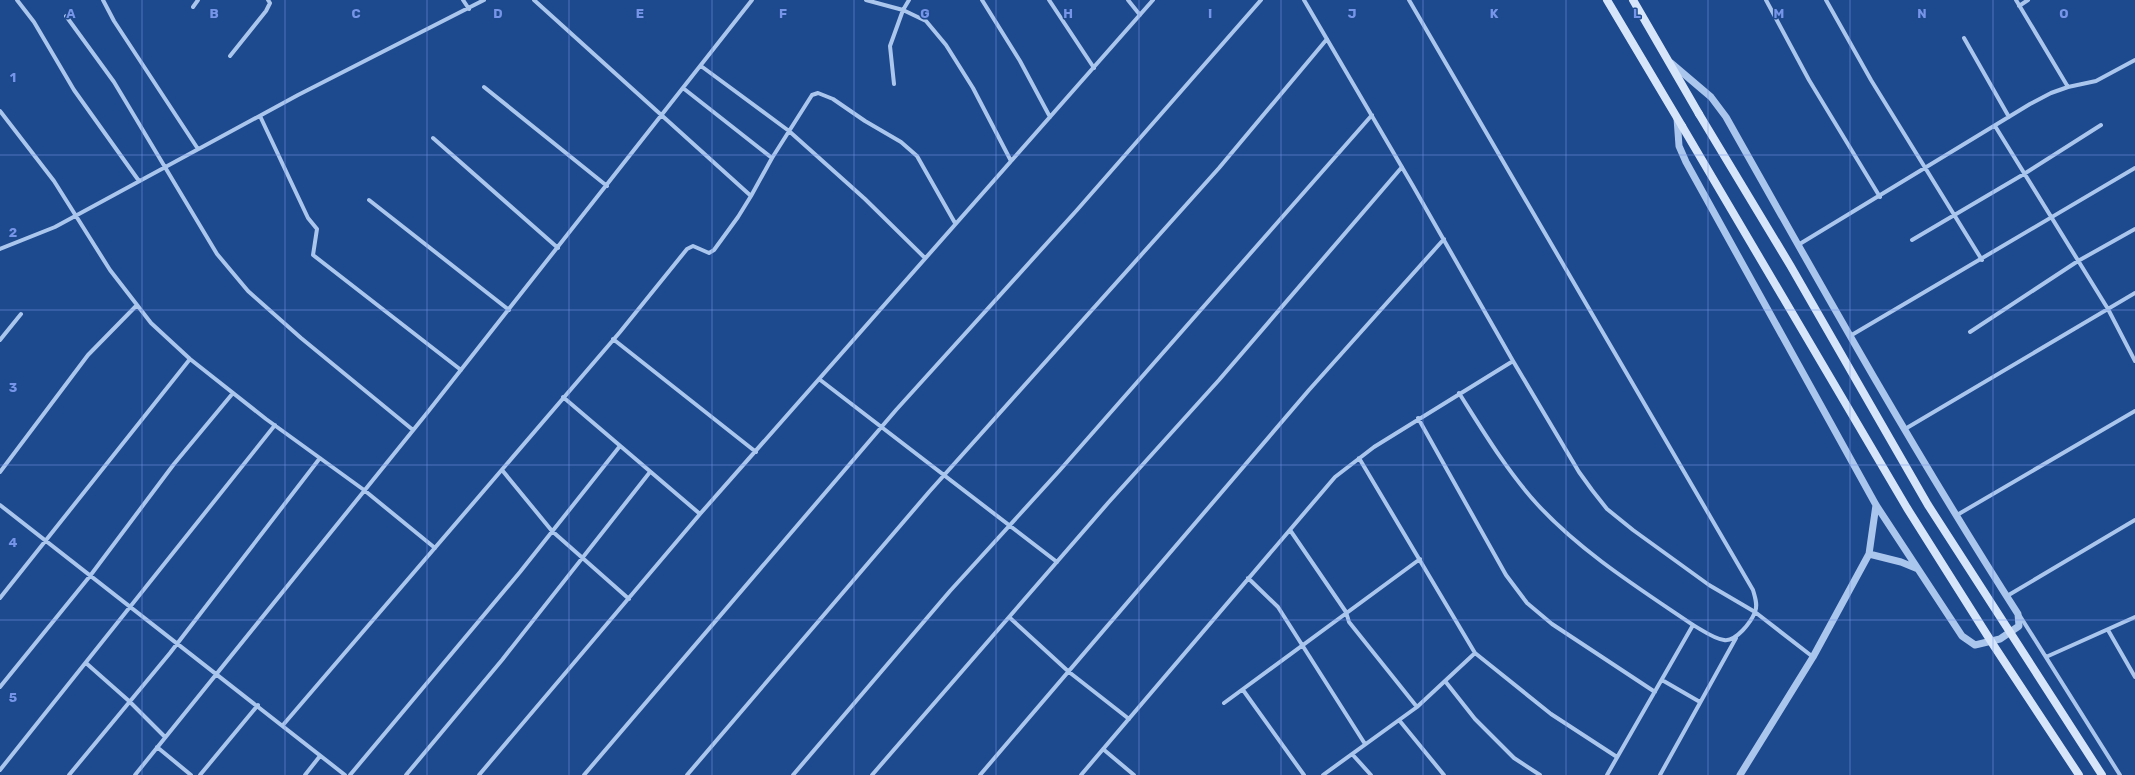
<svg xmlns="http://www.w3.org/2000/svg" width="2135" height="775" font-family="Rubik,sans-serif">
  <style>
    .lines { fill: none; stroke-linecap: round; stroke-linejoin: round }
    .minor { stroke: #abc6ed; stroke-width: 4 }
    .tertiary { stroke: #abc6ed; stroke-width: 7 }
    .secondary { stroke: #d7e5fa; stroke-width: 8 }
    .secondary-bridge { stroke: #d7e5fa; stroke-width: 8 }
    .grid { fill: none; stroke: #7795e8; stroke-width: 1; stroke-opacity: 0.55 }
    .grid-label { font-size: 13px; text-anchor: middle; font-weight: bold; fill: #7795e8; stroke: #1d498e; stroke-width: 3; stroke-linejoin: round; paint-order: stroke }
  </style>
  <rect width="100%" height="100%" fill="#1d498e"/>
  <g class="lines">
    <path class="minor" d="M17,0L34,22L74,90L139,181
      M103,0L114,21L198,149
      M463,0L469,9
      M866,0L903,10L926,21L946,45L973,88L1011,161
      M982,0L1020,61L1050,117
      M1049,0L1094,68
      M1128,0L1140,15
      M1304,0L1413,186L1513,361L1579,472L1592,490L1607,509L1633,530L1709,585L1755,612L1813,657
      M1409,0L1753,590C1755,597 1758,605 1755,612C1751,622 1736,642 1724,640C1714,639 1702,630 1693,625L1607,775
      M1766,0L1809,80L1880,197
      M1826,0L1871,80L1982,260
      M2016,0L2068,87L2096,81L2135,60
      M2019,6L2028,0
      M193,7L198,0
      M66,16L114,82L217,254L248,291L301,338L413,430
      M1964,38L2009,117
      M230,56L266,11L270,3L268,0
      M701,66L789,131L865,199L925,258
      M894,84L890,46L903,10L909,0
      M484,87L607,186
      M683,88L772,158
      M0,111L54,181L110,270L151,323L190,359L266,419L364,490L435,548
      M260,116L308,218L317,229L313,255L461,370
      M1995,126L2108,309L2135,361
      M433,138L558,248
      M751,196L772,158L812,95L818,93L833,99L865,121L901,142L917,156L955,223
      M369,200L509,310
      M1912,240L2024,174L2101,125
      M1798,245L2030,104L2051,93L2068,87
      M0,249L55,227L298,95L484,0
      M1970,332L2078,261L2135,229
      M1850,336L2135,168
      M613,339L756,452
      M0,340L21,314
      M819,379L1057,562
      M1459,393C1483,431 1507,471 1537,504C1581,552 1640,589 1693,625
      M563,397L700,514
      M1418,418L1506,575L1527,603L1552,624L1655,692
      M1905,429L2135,293
      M1359,458L1475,653
      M502,470L552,531L629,599
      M0,472L88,355L137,305
      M0,505L345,775
      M1957,515L2135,411
      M1290,530L1346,612L1349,622L1417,707
      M1248,578L1278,607L1365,744
      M2007,596L2135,520
      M0,598L190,359
      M2020,616L2120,775
      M1009,617L1069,672L1129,719
      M2108,630L2135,677
      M2046,657L2135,617
      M86,663L129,701L165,737
      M1662,680L1700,702
      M1445,681L1475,719L1514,758L1540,775
      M0,687L90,576L174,464L233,393
      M1243,690L1304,775
      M1224,703L1420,559
      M1399,720L1444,775
      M283,725L620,332L687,249L693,246L709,253L714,250L738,217L751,196L534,0
      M157,747L191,775
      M1103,749L1134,775
      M1352,754L1371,775
      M0,770L275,425
      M69,775L170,653L320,458
      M135,775L427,413L752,0
      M200,775L258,705
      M305,775L320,756
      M350,775L520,572L620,446
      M406,775L502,660L650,472
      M479,775L700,514L1153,0
      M584,775L896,410L1077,210L1261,0
      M687,775L929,492L1219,168L1327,39
      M793,775L950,591L1060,470L1372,115
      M872,775L1108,503L1219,380L1402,167
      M980,775L1309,390L1444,239
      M1081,775L1335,477L1374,447L1513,361
      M1323,775L1417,707L1475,653L1551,714L1617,757
      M1660,775L1736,638"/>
    <path class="tertiary" d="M1671,63L1711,97L1726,117C1820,284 1914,452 2018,614L2019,626L2000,639L1975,645L1962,636L1876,505L1686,162L1679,146L1677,118
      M1869,554L1901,562L1918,569
      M1740,775L1813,657L1869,554L1876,505"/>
    <path class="secondary" d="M1607,0L1682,126
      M1633,0L1699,114"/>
    <path class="secondary-bridge" d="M1699,114L1790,265L1928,505L2102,775
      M1682,126L1907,508L1994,646L2079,775"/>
  </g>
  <path class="grid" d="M142,0V775M285,0V775M427,0V775M569,0V775M712,0V775M854,0V775M996,0V775M1139,0V775M1281,0V775M1423,0V775M1566,0V775M1708,0V775M1850,0V775M1993,0V775M0,155H2135M0,310H2135M0,465H2135M0,620H2135"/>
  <g class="grid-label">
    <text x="71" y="18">A</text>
    <text x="214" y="18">B</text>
    <text x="356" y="18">C</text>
    <text x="498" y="18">D</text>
    <text x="640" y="18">E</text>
    <text x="783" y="18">F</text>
    <text x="925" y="18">G</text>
    <text x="1068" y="18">H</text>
    <text x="1210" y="18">I</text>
    <text x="1352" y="18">J</text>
    <text x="1494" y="18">K</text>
    <text x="1637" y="18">L</text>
    <text x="1779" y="18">M</text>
    <text x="1922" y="18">N</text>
    <text x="2064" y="18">O</text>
    <text x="13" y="82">1</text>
    <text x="13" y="237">2</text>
    <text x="13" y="392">3</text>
    <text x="13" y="547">4</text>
    <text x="13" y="702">5</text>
  </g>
</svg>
